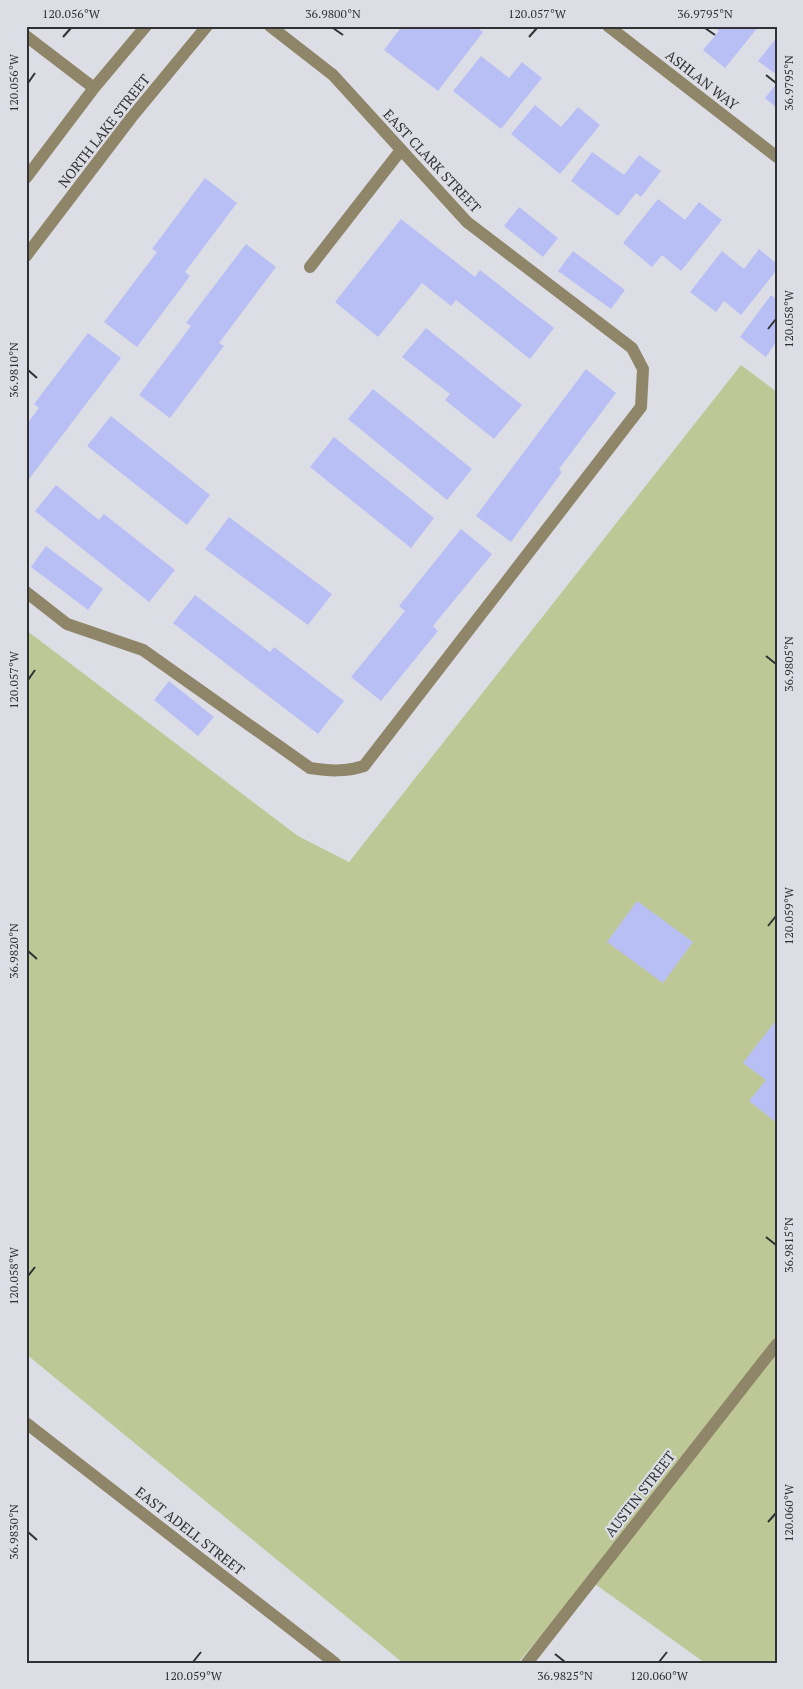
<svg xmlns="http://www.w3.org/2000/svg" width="803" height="1689" font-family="'PT Serif',serif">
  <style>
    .green { fill: #bec897 }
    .building { fill: #b7bff5 }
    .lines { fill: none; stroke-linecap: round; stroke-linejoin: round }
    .minor { stroke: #8f8569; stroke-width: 12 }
    .ticks { fill: none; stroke: #303133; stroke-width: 2 }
    .labels { text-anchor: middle; stroke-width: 4.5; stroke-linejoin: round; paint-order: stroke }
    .street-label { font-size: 14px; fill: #303133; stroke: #dddee5 }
    .neatline { fill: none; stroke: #303133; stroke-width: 2 }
    .ticks-label { font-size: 12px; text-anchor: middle; fill: #303133 }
  </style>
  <rect width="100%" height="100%" fill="#dddee5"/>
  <path class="green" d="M741,365L777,392V1663H705L588,1579L518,1663H403L26,1354V630L298,836L349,862Z"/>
  <path class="building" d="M402,26H475L483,32L438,91L384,50Z
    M713,26H759L725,68L703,50L719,31Z
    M777,37V75L758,61Z
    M481,56L509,78L522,62L542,78L501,129L453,91Z
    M777,83V108L765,98Z
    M535,105L561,127L578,107L600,125L560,174L511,134Z
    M592,152L624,175L639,155L661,171L641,197L636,193L618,216L571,181Z
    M205,178L237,203L185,272L190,276L137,347L104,322L157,252L152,249Z
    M658,199L685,220L699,202L722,220L681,271L662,255L652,267L623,243Z
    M519,207L558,238L543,257L504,226Z
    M401,219L475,277L480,270L554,328L530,359L456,300L451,306L422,283L378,337L335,302Z
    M246,244L276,267L219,343L224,346L170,418L139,395L191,326L186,323Z
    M759,249L777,264V270L741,315L724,301L716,312L690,292L722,251L744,269Z
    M573,251L625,290L611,309L558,271Z
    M771,295L777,300V346L775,344L766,357L740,337Z
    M426,328L522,405L494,439L445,400L450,394L402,357Z
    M88,333L121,358L26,483V425L39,408L34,404Z
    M586,369L616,393L559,469L562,472L511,542L476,516Z
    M373,389L472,469L447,500L348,419Z
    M111,416L210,495L187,525L87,446Z
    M334,437L434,518L411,548L310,467Z
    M56,485L99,520L104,514L175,570L149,602L35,511Z
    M229,517L332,594L308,625L205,549Z
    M461,529L492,554L433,626L438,631L381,701L351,677L405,611L399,606Z
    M46,546L103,589L88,610L31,567Z
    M195,595L270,652L274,647L344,701L318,734L173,623Z
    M169,681L214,717L198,736L154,700Z
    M637,901L693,942L663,983L607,942Z
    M777,1019V1123L749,1101L766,1080L743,1063Z"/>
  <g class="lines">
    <path class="minor" d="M608,26L777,157
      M26,36L94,88
      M26,178L94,88L146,26
      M26,256L131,118L207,26
      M310,267L401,150
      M26,592L67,624L143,650L310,768C329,771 345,772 364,766L641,407L643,369L632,348L467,222L333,75L270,26
      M26,1423L335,1663
      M527,1663L777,1344"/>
  </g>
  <path class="ticks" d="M333,28L343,35M705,28L715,35M63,37L71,28M529,37L537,28M766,75L776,83M28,83L35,73M768,329L776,319M28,370L37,378M766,656L776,664M28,680L35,670M768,926L776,916M28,951L37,959M766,1237L776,1245M28,1276L35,1267M768,1522L776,1513M28,1532L37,1540M555,1654L565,1662M193,1662L201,1652M659,1662L667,1652"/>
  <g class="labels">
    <g class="street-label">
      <text transform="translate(702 80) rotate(38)" y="5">ASHLAN WAY</text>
      <text transform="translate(104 131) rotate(-52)" y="5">NORTH LAKE STREET</text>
      <text transform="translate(432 161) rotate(47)" y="5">EAST CLARK STREET</text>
      <text transform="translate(640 1494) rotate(-52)" y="5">AUSTIN STREET</text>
      <text transform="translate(190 1531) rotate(38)" y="5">EAST ADELL STREET</text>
    </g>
  </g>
  <rect width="803" height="1689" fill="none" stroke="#dddee5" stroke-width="55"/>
  <rect x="28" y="28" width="748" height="1634" class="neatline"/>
  <g class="ticks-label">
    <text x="71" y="18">120.056°W</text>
    <text x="333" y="18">36.9800°N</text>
    <text x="537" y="18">120.057°W</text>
    <text x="705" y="18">36.9795°N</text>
    <text transform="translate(789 83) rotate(-90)" y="4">36.9795°N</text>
    <text transform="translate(14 83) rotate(-90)" y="4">120.056°W</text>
    <text transform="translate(789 319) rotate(-90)" y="4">120.058°W</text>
    <text transform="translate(14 370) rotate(-90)" y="4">36.9810°N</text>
    <text transform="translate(789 664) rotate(-90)" y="4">36.9805°N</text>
    <text transform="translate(14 680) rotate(-90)" y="4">120.057°W</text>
    <text transform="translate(789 916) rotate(-90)" y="4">120.059°W</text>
    <text transform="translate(14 951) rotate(-90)" y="4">36.9820°N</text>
    <text transform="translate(789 1245) rotate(-90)" y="4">36.9815°N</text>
    <text transform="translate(14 1276) rotate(-90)" y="4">120.058°W</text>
    <text transform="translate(789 1513) rotate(-90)" y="4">120.060°W</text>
    <text transform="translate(14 1532) rotate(-90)" y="4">36.9830°N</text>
    <text x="193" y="1680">120.059°W</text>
    <text x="565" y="1680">36.9825°N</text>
    <text x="659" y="1680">120.060°W</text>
  </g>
</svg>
